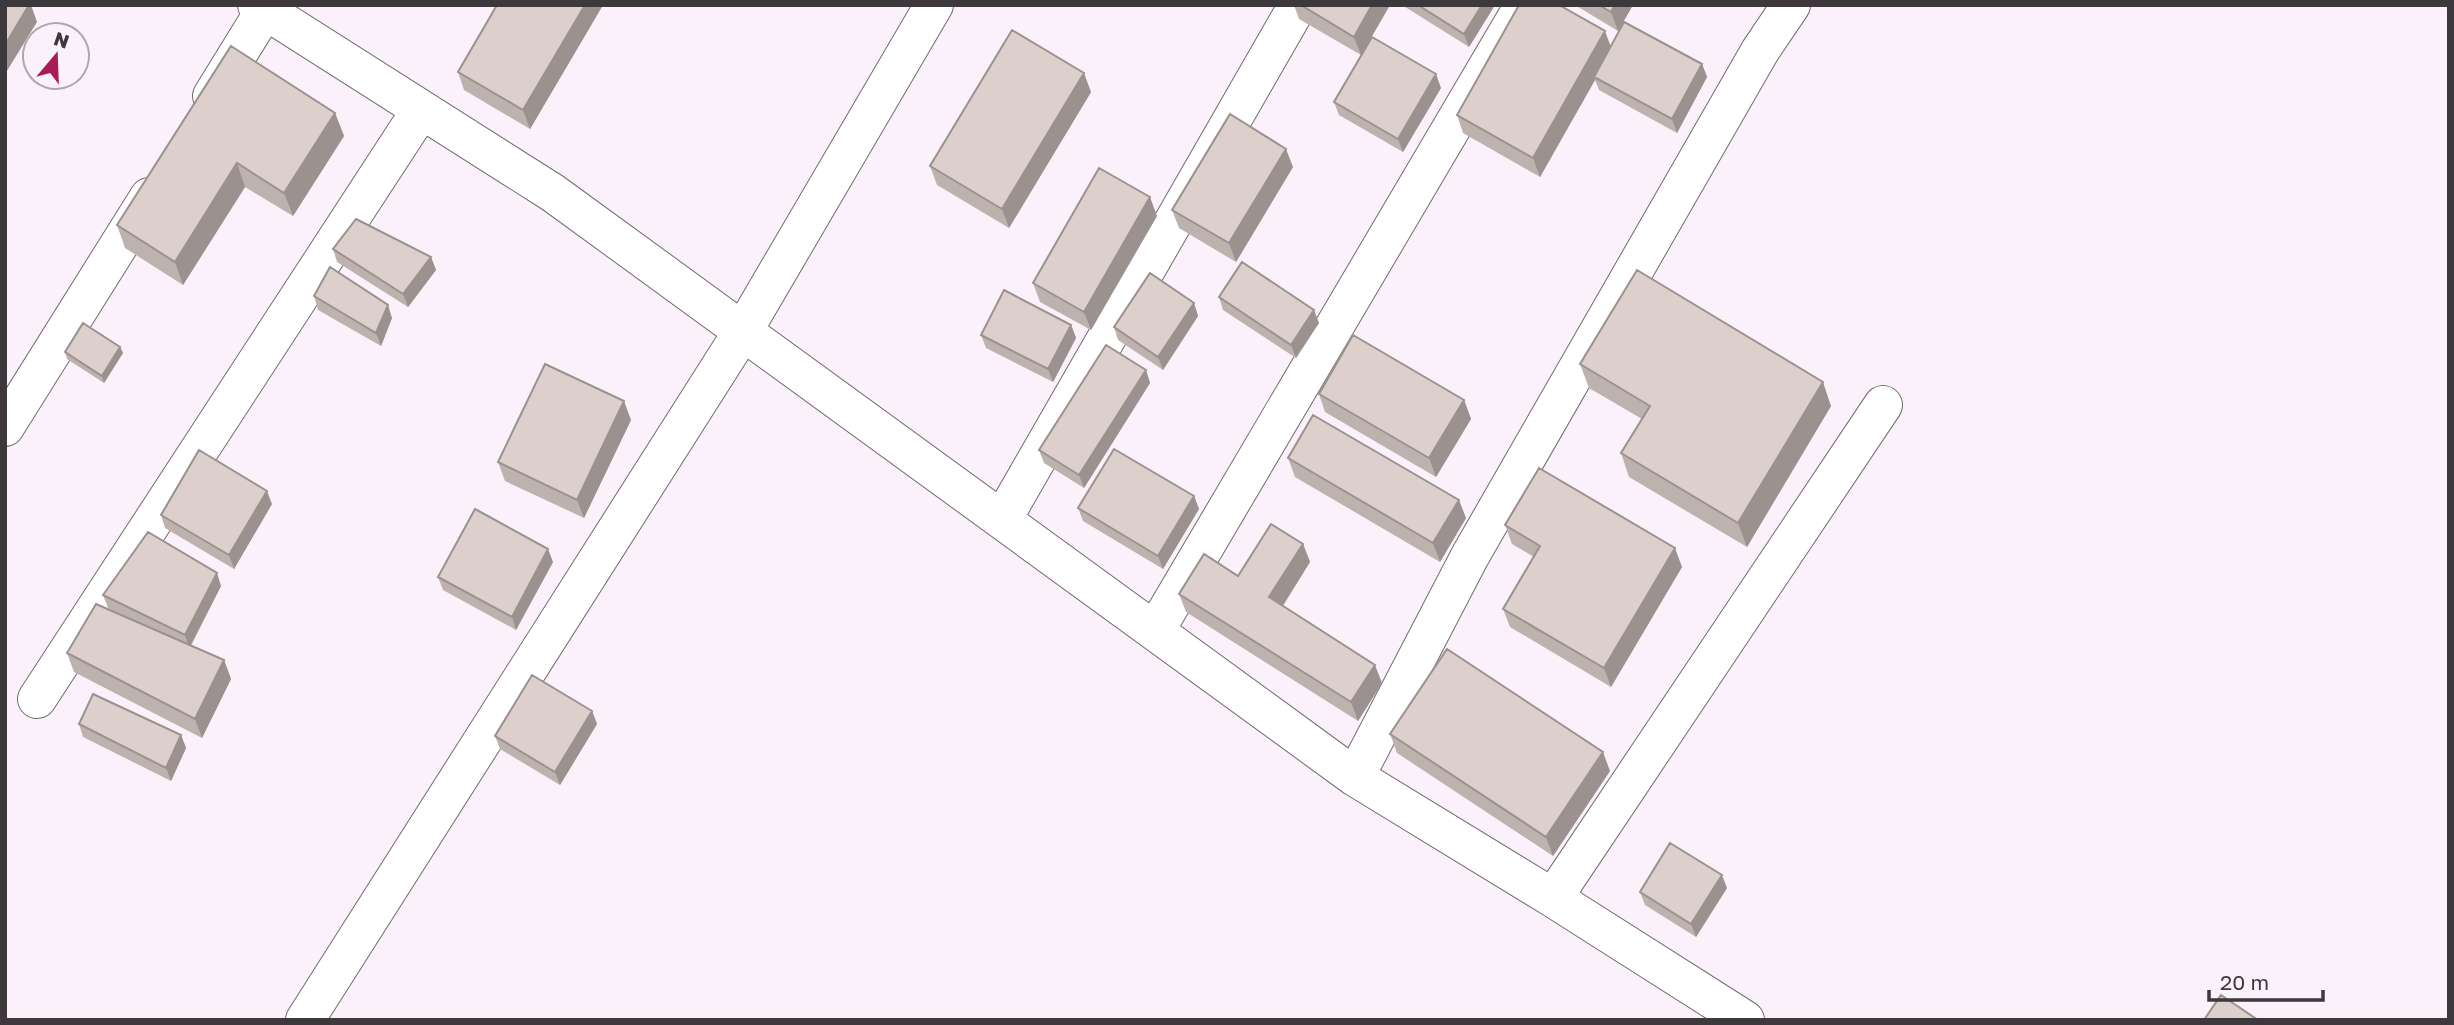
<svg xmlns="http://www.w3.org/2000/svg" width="2454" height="1025" font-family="'Golos Text',sans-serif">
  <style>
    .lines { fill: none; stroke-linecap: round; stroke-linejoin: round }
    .minor-casing { stroke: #736a72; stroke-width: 40 }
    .minor { stroke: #fff; stroke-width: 38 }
    .wall { fill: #beb2af }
    .shaded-wall { fill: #9b918e }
    .building { fill: #ddcfcb; stroke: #9b918e; stroke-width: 2 }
  </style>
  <rect width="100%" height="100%" fill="#fbf1fa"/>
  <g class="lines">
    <g class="minor-casing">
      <path id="minor" d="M257,5L553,193L1355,777L1553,898L1745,1020
        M212,96L265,10
        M5,427L149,197
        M1002,520L1298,5
        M1155,631L1524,5
        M37,699L421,110
        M1355,777L1470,556L1760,51L1791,5
        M1553,898L1883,405
        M305,1020L743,331L934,5"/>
    </g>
    <use href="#minor" class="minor"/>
  </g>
  <path class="wall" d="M497,5H603L530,129L464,90L458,72Z
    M1294,5H1390L1361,55L1299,19Z
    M1402,5H1495L1469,47Z
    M1575,5H1633L1618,31Z
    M1611,46L1702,64L1707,77L1677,133L1599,90L1595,80L1540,177L1463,133L1457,115Z
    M1441,88L1403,152L1339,115L1334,102Z
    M1091,92L1009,228L937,185L930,166Z
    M335,113L344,136L293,216L245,187L183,285L125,248L117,225Z
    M1293,167L1236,262L1179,228L1172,210Z
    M1157,216L1091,330L1040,302L1033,283Z
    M333,249L431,257L436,270L408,307L337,262Z
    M314,296L392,318L381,346L318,310Z
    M1219,297L1319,323L1296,358L1223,310Z
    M1194,303L1198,316L1163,370L1118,340L1114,327Z
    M1071,325L1076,338L1053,382L986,348L981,335Z
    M120,347L123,353L104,383L67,359L65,352Z
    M1580,364L1831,406L1747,547L1629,477L1621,453L1642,419L1589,388Z
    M1146,370L1150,383L1084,488L1044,463L1039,450Z
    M1319,394L1464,400L1471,419L1436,477L1325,412Z
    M631,420L584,518L505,481L498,462Z
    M1288,458L1466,518L1440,562L1295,477Z
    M1194,496L1199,509L1163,569L1083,521L1078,508Z
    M272,504L234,569L165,528L161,515Z
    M1505,525L1682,567L1611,687L1510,627L1503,609L1534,557L1512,544Z
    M1303,544L1310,562L1283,606L1382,683L1358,721L1186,612L1179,594L1238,576Z
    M553,562L516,630L443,590L438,577Z
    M221,586L191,646L224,660L231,679L202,738L74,672L67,653L123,616L108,608L103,595Z
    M592,711L597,724L560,785L500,749L495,736Z
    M79,724L181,735L186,748L171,781L83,737Z
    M1390,734L1610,771L1553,856L1397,753Z
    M1727,888L1696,937L1645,905L1640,892Z"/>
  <path class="shaded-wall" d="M29,5H31L37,22L5,74V45Z
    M585,5H603L530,129L523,110Z
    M1372,5H1390L1361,55L1354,37Z
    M1482,5H1495L1469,47L1464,34Z
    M1615,5H1633L1618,31L1611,12Z
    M1605,31L1612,50L1594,77L1595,80L1540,177L1533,158Z
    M1702,64L1707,77L1677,133L1672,119Z
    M1084,73L1091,92L1009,228L1002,209Z
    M1436,74L1441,88L1403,152L1398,139Z
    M335,113L344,136L293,216L284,193Z
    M1286,149L1293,167L1236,262L1229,243Z
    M237,163L245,187L183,285L175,262Z
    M1150,197L1157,216L1091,330L1084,312Z
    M431,257L436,270L408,307L403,294Z
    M1194,303L1198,316L1163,370L1158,357Z
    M388,305L392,318L381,346L376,333Z
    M1314,310L1319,323L1296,358L1291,345Z
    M1071,325L1076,338L1053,382L1048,369Z
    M120,347L123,353L104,383L102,376Z
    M1146,370L1150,383L1084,488L1079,475Z
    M1823,382L1831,406L1747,547L1738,523Z
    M1464,400L1471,419L1436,477L1429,458Z
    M624,401L631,420L584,518L577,500Z
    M267,491L272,504L234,569L229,555Z
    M1194,496L1199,509L1163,569L1158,556Z
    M1459,500L1466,518L1440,562L1433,543Z
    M1303,544L1310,562L1276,616L1269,597Z
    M1675,548L1682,567L1611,687L1604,668Z
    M548,549L553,562L516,630L512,617Z
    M217,573L221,586L189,648L185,635Z
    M224,660L231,679L202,738L195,719Z
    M1375,665L1382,683L1358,721L1351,702Z
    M592,711L597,724L560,785L555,772Z
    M181,735L186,748L171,781L166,768Z
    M1603,752L1610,771L1553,856L1546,837Z
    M1722,875L1727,888L1696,937L1691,924Z"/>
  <path class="building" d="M5,5H29L5,45Z
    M497,5H585L523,110L458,72Z
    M1301,5H1372L1354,37Z
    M1418,5H1482L1464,34Z
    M1519,5H1559L1605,31L1533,158L1457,115Z
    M1599,5H1615L1611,12Z
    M1624,22L1702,64L1672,119L1594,77Z
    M1012,30L1084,73L1002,209L930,166Z
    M1372,37L1436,74L1398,139L1334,102Z
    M231,46L335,113L284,193L237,163L175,262L117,225Z
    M1230,114L1286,149L1229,243L1172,210Z
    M1099,168L1150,197L1084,312L1033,283Z
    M356,219L431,257L403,294L333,249Z
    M1242,262L1314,310L1291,345L1219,297Z
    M330,267L388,305L376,333L314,296Z
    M1637,270L1823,382L1738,523L1621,453L1650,406L1580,364Z
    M1150,273L1194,303L1158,357L1114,327Z
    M1004,290L1071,325L1048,369L981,335Z
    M83,323L120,347L102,376L65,352Z
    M1353,335L1464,400L1429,458L1319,394Z
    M1106,345L1146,370L1079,475L1039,450Z
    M545,364L624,401L577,500L498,462Z
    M1313,415L1459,500L1433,543L1288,458Z
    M1114,449L1194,496L1158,556L1078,508Z
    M199,450L267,491L229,555L161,515Z
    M1539,468L1675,548L1604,668L1503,609L1540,546L1505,525Z
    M475,509L548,549L512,617L438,577Z
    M1271,524L1303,544L1269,597L1375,665L1351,702L1179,594L1204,554L1238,576Z
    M148,532L217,573L185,635L103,595Z
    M96,604L224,660L195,719L67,653Z
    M1447,649L1603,752L1546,837L1390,734Z
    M532,675L592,711L555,772L495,736Z
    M93,694L181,735L166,768L79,724Z
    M1670,843L1722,875L1691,924L1640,892Z
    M2221,995L2258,1020H2204Z"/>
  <rect width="2454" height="1025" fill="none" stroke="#3d383c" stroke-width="14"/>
  <g transform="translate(56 56) rotate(19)"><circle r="33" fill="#fbf1fa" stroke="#afa7ae" stroke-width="2"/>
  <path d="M0-5L12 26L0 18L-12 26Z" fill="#a91a59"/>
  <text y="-10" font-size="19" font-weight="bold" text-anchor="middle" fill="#3d383c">N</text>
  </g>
  <path d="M2209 990v10h114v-10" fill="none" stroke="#3d383c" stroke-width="3.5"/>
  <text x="2220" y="990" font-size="21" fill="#3d383c" stroke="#fbf1fa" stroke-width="5" paint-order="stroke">20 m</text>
</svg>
